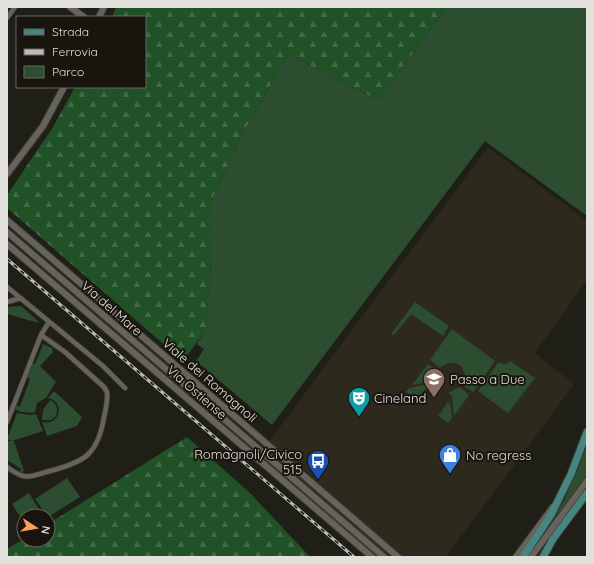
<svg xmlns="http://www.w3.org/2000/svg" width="594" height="564" font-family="Quicksand,sans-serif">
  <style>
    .built { fill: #2d2a1d }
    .green { fill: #2c4d2f }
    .forest { fill: url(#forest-firs) }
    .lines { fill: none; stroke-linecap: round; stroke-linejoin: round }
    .street-casing { stroke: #393833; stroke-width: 6 }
    .secondary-casing { stroke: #393833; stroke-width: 8 }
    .primary-casing { stroke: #393833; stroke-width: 9 }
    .street { stroke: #65635a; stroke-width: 4.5 }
    .secondary { stroke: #65635a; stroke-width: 6 }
    .primary { stroke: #468580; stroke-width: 7 }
    .rail-casing { stroke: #bcbbb6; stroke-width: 3 }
    .rail { stroke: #17150e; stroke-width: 1.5; stroke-dasharray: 4.5; stroke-linecap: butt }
    .labels { text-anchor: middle; stroke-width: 4; stroke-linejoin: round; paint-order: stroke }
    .street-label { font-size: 13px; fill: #e1e0db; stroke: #17150e }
    .poi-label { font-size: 13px; fill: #e1e0db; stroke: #17150e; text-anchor: start }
  </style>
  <defs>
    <pattern id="forest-firs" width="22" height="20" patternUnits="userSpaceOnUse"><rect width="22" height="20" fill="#215127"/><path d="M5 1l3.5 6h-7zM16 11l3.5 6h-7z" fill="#416a46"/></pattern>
  </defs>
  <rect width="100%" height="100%" fill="#201f17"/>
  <path class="built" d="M488,147L587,221V280L535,353L574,384L446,557H372L257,458Z"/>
  <path class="green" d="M447,7H587V216L485,141L272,425L196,361L204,349L197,344L206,329L211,259V202L243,133L288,54L378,100Z
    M415,302L449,326L443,336L411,314L394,335L391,334Z
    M21,306L39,322V323L7,314V307Z
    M452,329L495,361L473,392L462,385L465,374L461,366C454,361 446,362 440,368L430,360Z
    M43,344L52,348L53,352L40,366L56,382L46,398L37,403L35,412C28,414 21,412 14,409L16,405L20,407L30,379L26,377L31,363L35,364Z
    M510,361L535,378L508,413L478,391L498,363L507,364Z
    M428,364L438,371L437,384L432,381L412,385Z
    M424,385L427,387L417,400L406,392L409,388Z
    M460,387L469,395L454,416L452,396L448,393Z
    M54,391L82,417L77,426L47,436L42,422C60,426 66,402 48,398Z
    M50,400C57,403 58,409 56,416L51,420H42L43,410Z
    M448,402L450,404L452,418L448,423L438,416Z
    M17,413L30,415L36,414L43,431L12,441L7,439Z
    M7,441H14L24,471L19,473L21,469L7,460Z
    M587,446V477L528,557L564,500Z
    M67,478L80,497L48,517L35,499Z
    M29,493L43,516H24V523L12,504Z"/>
  <path class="forest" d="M116,7H447L378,100L288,54L243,133L211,202V259L206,330L183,361L7,208V195L53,127L75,87H145V17H112Z
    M187,437L251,494L310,557H7V549L24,539L48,540V524Z"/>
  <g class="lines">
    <g class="street-casing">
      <path id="street" d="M7,18L15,7
        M7,287L103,366L125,388
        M7,302L21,298
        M41,335L49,322
        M7,422L41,335L65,352L104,387L107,392C108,401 106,409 104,417C98,454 85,462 50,471C28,477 26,481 7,467"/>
    </g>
    <g class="secondary-casing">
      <path id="secondary" d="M70,7L84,17
        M99,17L104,7
        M7,174L43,126L64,87
        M7,220L398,557
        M7,232L384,557
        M7,244L372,557
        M516,557L553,507
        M531,557L587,481"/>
    </g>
    <g class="primary-casing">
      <path id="primary" d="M523,557L551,515L571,474L587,432
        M543,557L553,539L587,493"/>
    </g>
    <use href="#street" class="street"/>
    <use href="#secondary" class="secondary"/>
    <use href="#primary" class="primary"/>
    <g class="rail-casing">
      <path id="rail" d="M7,259L354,557"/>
    </g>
    <use href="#rail" class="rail"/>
  </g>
  <defs>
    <g id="school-pin" transform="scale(1.15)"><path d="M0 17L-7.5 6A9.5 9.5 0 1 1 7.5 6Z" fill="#8d6e63" stroke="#17150e"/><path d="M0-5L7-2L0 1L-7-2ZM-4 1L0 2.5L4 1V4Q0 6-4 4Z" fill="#fff"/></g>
    <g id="theatre-pin" transform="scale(1.15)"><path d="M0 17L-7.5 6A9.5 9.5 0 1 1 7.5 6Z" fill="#0f9aa8" stroke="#17150e"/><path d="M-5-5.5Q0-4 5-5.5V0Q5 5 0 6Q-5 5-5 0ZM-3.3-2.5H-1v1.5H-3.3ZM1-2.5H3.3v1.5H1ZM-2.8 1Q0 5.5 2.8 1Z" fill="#fff"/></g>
    <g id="shop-pin" transform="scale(1.15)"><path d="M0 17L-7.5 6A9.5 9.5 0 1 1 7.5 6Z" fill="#3f7fe0" stroke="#17150e"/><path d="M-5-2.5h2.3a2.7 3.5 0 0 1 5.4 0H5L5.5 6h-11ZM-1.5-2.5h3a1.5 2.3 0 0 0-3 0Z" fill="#fff"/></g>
    <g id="bus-pin" transform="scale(1.15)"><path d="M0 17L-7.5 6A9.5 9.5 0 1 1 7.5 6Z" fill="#1a4fb4" stroke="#17150e"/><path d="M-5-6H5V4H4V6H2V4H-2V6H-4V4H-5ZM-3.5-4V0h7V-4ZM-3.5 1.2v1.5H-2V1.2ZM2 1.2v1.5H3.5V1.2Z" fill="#fff"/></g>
  </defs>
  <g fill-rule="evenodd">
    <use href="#school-pin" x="434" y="379"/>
    <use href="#theatre-pin" x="359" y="398"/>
    <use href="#shop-pin" x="450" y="455"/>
    <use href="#bus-pin" x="318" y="461"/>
  </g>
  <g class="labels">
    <g class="street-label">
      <text transform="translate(112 308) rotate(41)" y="5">Via del Mare</text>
      <text transform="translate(210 380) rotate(41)" y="5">Viale dei Romagnoli</text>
      <text transform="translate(197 392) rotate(41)" y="5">Via Ostiense</text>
    </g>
    <g class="poi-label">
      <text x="450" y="384">Passo a Due</text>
      <text x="374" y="403">Cineland</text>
      <text x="302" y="459" text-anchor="end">Romagnoli/Civico<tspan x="302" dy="15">515</tspan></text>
      <text x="466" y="460">No regress</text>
    </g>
  </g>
  <rect width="594" height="564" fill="none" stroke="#e1e0db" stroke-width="16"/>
  <rect x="16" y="16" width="130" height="72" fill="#17150e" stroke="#686660"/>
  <rect x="24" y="29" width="20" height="6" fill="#468580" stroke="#686660"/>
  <text x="52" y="36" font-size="12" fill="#e1e0db">Strada</text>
  <rect x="24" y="49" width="20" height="6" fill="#bcbbb6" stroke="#686660"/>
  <text x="52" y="56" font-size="12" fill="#e1e0db">Ferrovia</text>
  <rect x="24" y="66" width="20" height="12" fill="#2c4d2f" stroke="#686660"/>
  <text x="52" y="76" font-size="12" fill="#e1e0db">Parco</text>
  <g transform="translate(36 528) rotate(102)"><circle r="19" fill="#17150e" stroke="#686660"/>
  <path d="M0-3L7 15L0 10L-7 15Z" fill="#ff9b5b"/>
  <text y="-6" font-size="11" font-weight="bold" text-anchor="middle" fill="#e1e0db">N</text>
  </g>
</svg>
